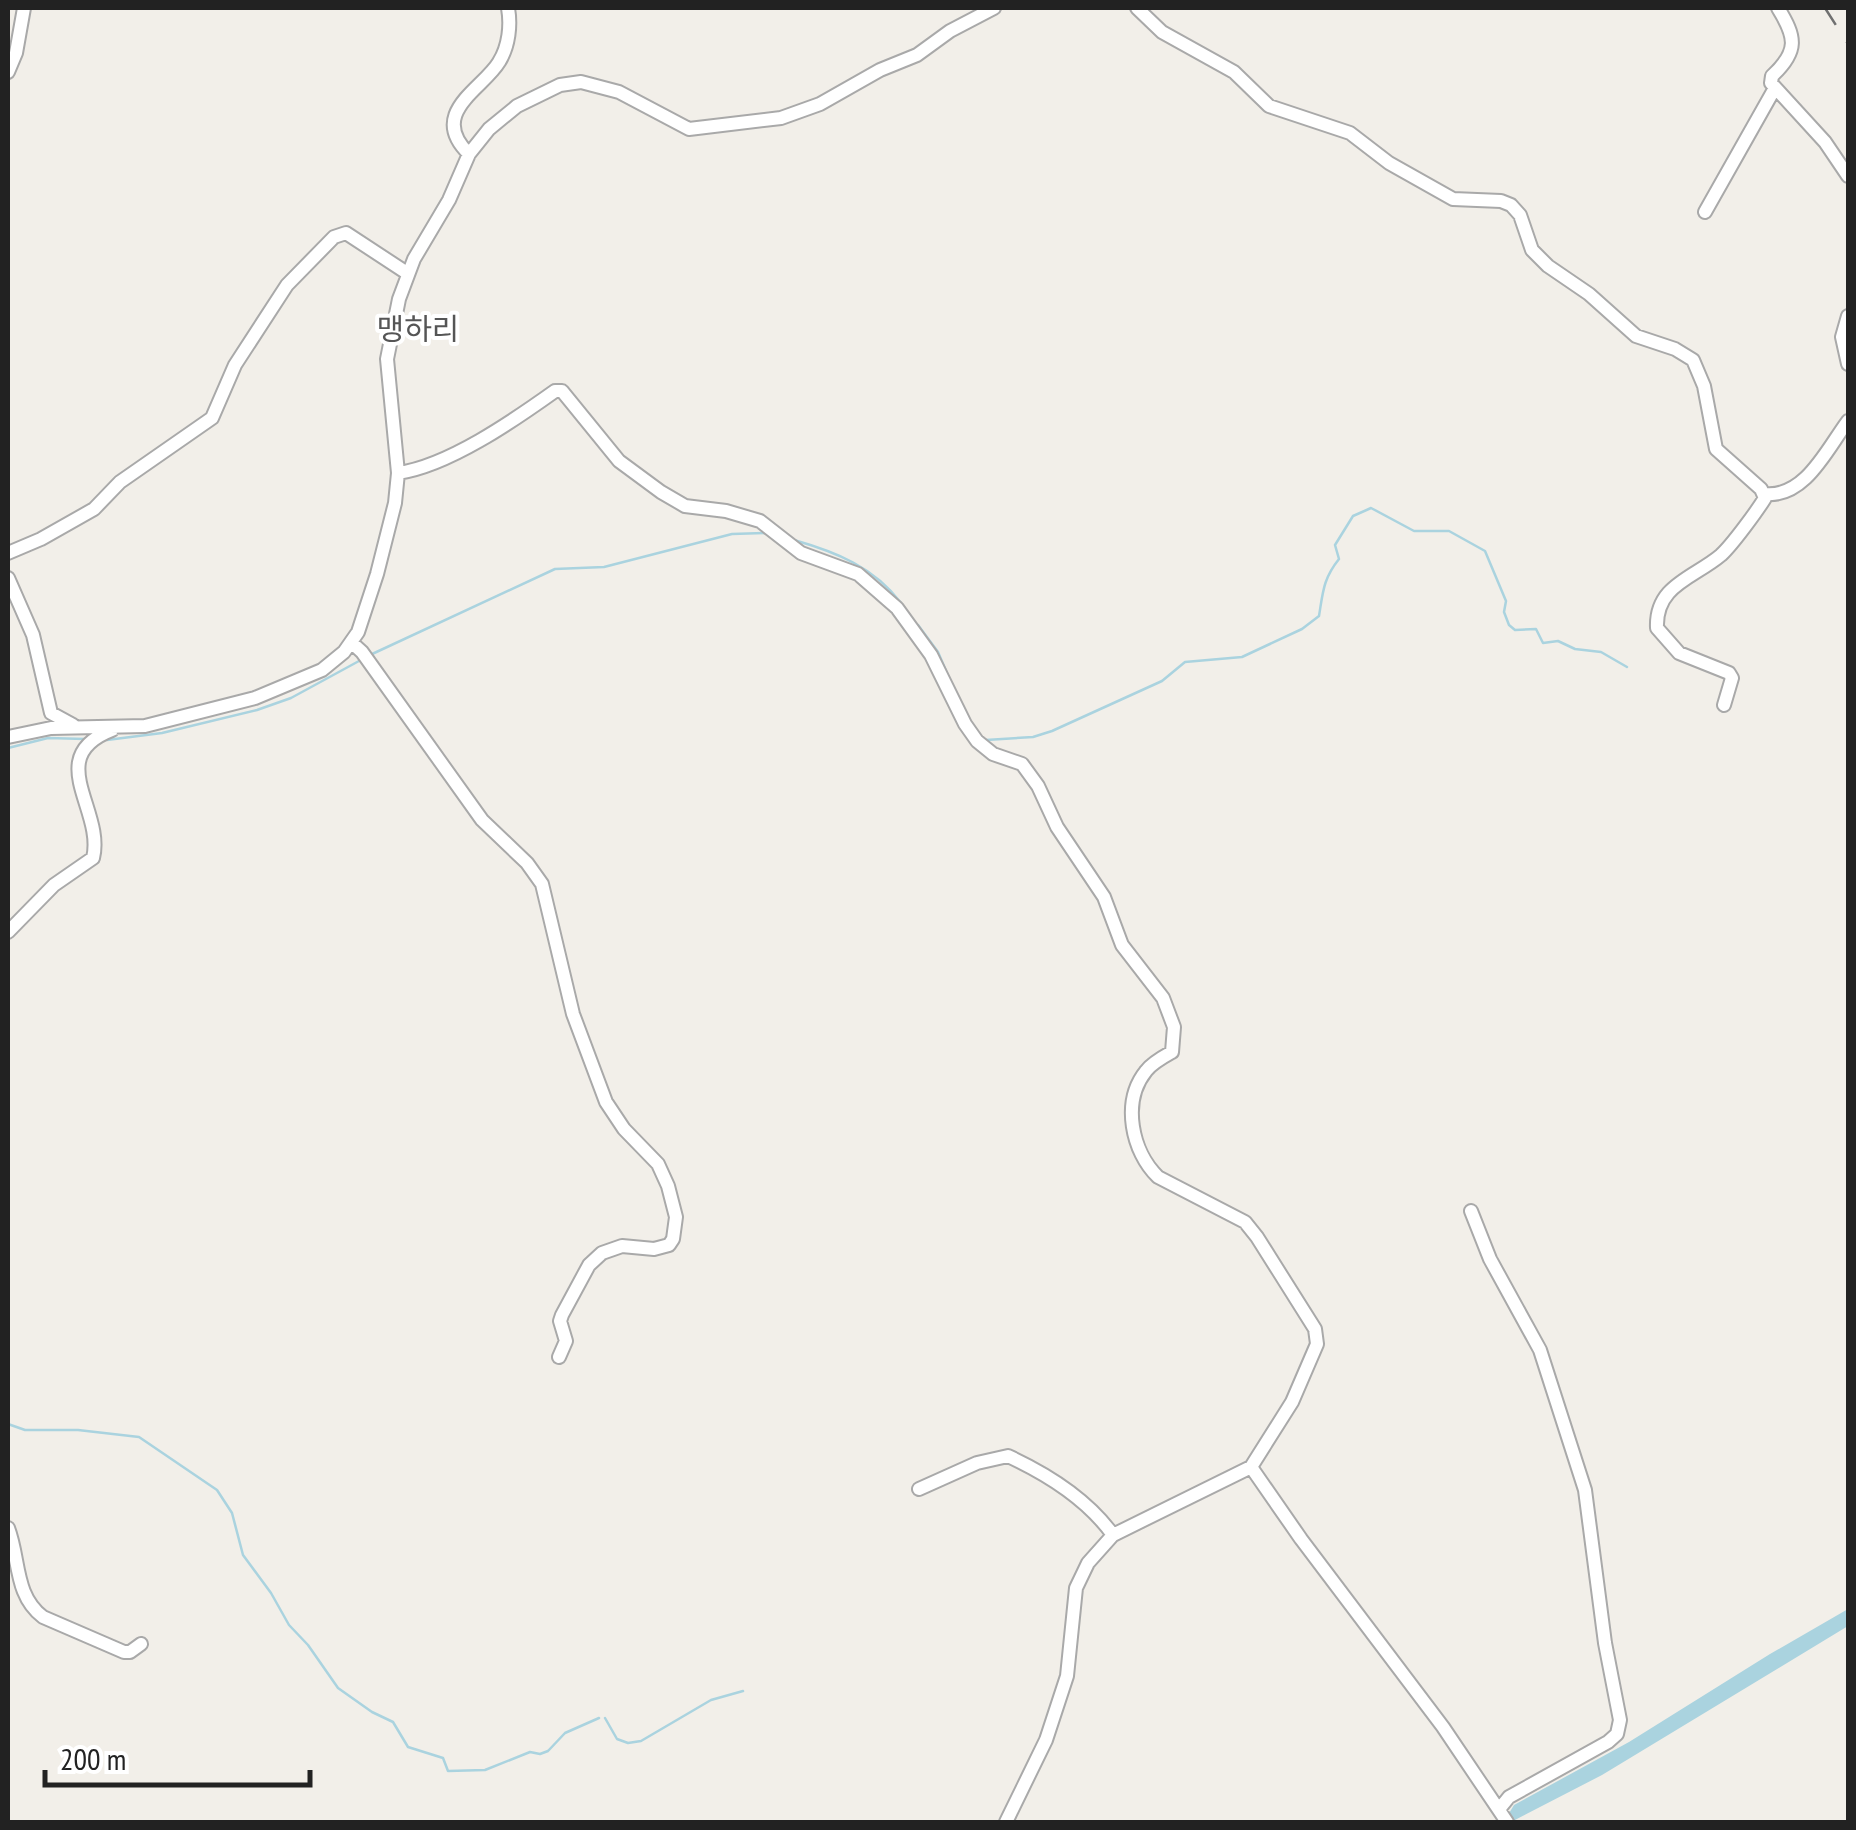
<svg xmlns="http://www.w3.org/2000/svg" width="1856" height="1830" font-family="'PT Sans Narrow','Noto Sans KR',sans-serif">
  <style>
    .water { fill: #aad3df }
    .lines { fill: none; stroke-linecap: round; stroke-linejoin: round }
    .stream { stroke: #aad3df; stroke-width: 2.5 }
    .minor-casing { stroke: #a9a9a9; stroke-width: 16 }
    .minor { stroke: #fff; stroke-width: 12 }
    .rail { stroke: #707070; stroke-width: 2.5; stroke-dasharray: 20 20; stroke-linecap: butt }
    .labels { text-anchor: middle; stroke-width: 8; stroke-linejoin: round; paint-order: stroke }
    .quarter-label { font-size: 30px; fill: #555; stroke: #fff }
  </style>
  <rect width="100%" height="100%" fill="#f2efe9"/>
  <path class="water" d="M1848,1609V1626L1602,1775L1511,1822L1508,1815L1514,1805L1629,1742L1770,1654Z"/>
  <g class="lines">
    <path class="stream" d="M794,540C836,552 874,567 901,603
      M918,625L938,652L949,678
      M370,655L555,569L604,567L732,534L767,533
      M107,740L162,733L257,710L291,698L359,661
      M986,740L1033,737L1052,731L1162,681L1185,662L1242,657L1302,629L1319,616C1323,592 1323,579 1339,559L1335,545L1353,516L1371,508L1414,531H1449L1485,551L1506,601L1504,612L1509,625L1515,630L1536,629L1543,643L1558,641L1575,649L1601,652L1627,667
      M8,748L48,738L85,739
      M8,1424L25,1430H78L139,1437L217,1490L232,1513L243,1555L271,1593L289,1625L308,1645L338,1688L372,1712L393,1722L408,1747L443,1758L448,1771L485,1770L530,1752L540,1754L548,1751L565,1733L599,1718
      M605,1718L617,1739L628,1743L641,1741L711,1700L743,1691"/>
    <g class="minor-casing">
      <path id="minor" d="M1137,8L1162,32L1234,72L1269,106L1350,133L1389,163L1453,199L1501,201L1511,205L1520,215L1532,250L1548,266L1589,294L1636,336L1675,349L1693,360L1704,386L1716,449L1761,489L1765,498C1757,511 1732,545 1721,555C1694,578 1655,585 1657,628L1679,653L1729,673L1732,678L1724,705
        M1778,8C1796,37 1799,51 1772,76L1771,83L1825,142L1848,176
        M8,72L16,53L24,8
        M469,154C427,113 483,89 499,62C509,46 511,25 508,8
        M1705,212L1775,88
        M1848,316L1842,337L1848,364
        M398,473C448,466 513,421 555,391H562L619,461L661,492L685,506L726,511L760,521L801,553L858,574L897,608L931,655L965,724L977,741L993,754L1022,764L1038,786L1057,827L1104,897L1122,945L1163,998L1174,1027L1172,1052C1163,1057 1152,1063 1146,1071C1121,1102 1132,1152 1158,1177L1245,1222L1257,1237L1315,1329L1317,1344L1292,1402L1251,1467L1113,1535L1088,1563L1076,1588L1067,1676L1046,1740L1006,1822
        M1765,494C1805,498 1827,449 1848,421
        M8,553L41,539L94,509L120,482L212,418L235,365L287,285L334,237L346,233L407,273
        M8,578L33,635L51,713L73,725
        M351,642L362,652L482,820L527,863L542,884L573,1014L606,1102L624,1129L658,1164L668,1186L676,1217L673,1239L669,1245L654,1249L622,1246L602,1253L589,1265L562,1315L560,1321L566,1341L559,1357
        M8,737L51,728L145,726L255,698L322,670L344,652L358,632L377,574L395,503L398,473L387,359L399,299L414,259L449,200L469,154L489,129L517,106L560,85L581,82L619,92L689,129L781,118L820,104L880,70L917,55L950,31L994,8
        M8,932L54,885L93,858C105,810 42,757 112,730
        M1471,1211L1490,1259L1540,1350L1585,1490L1605,1643L1620,1720L1617,1734L1608,1742L1509,1797L1500,1808
        M1251,1467L1301,1539L1443,1727L1507,1822
        M919,1489L977,1463L1008,1456C1047,1474 1088,1500 1113,1535
        M8,1528C20,1559 14,1595 43,1617L124,1652H130L141,1644"/>
    </g>
    <use href="#minor" class="minor"/>
    <path class="rail" d="M1825,8L1848,44"/>
  </g>
  <g class="labels">
    <g class="quarter-label">
      <text x="418" y="340">맹하리</text>
    </g>
  </g>
  <rect width="1856" height="1830" fill="none" stroke="#222222" stroke-width="20"/>
  <path d="M45 1770v15h265v-15" fill="none" stroke="#222222" stroke-width="5"/>
  <text x="60" y="1770" font-size="30" fill="#222222" stroke="#ffffff" stroke-width="8" paint-order="stroke">200 m</text>
</svg>
